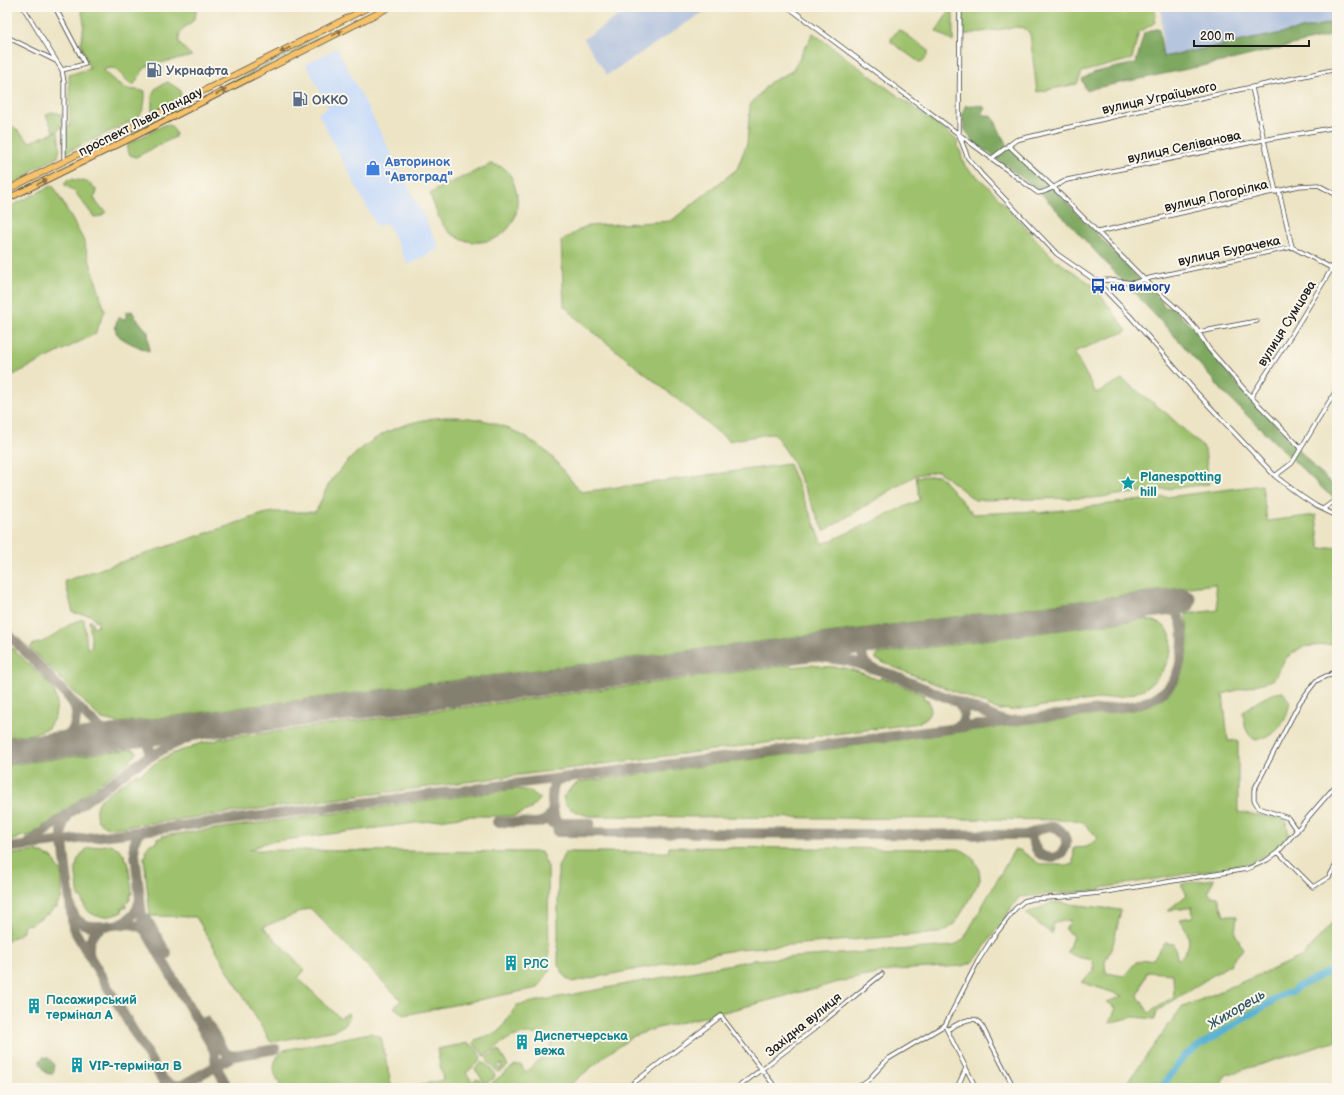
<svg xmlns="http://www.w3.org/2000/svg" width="1344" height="1095" font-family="'Balsamiq Sans',sans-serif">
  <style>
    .built { fill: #c9dcf9 }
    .industrial { fill: #b6c5de }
    .green { fill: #9dc16c; stroke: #5c6e44; fill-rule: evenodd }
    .forest { fill: #7ea760; stroke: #4d623e }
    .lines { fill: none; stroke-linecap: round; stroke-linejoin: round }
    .river { stroke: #55b0d3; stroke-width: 7 }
    .taxiway { stroke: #848070; stroke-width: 10 }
    .runway { stroke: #848070; stroke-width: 26 }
    .minor-casing { stroke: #3b3a35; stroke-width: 5 }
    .primary-casing { stroke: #3b3a35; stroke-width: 7 }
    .minor { stroke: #fff; stroke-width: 3.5 }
    .primary { stroke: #f5c16b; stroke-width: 5.5 }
    .oneway { fill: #886e44 }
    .labels { text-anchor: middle; stroke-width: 4; stroke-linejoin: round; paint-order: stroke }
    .service-label { font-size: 13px; font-weight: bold; fill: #4e5e75; stroke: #fbf7ec; text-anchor: start }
    .street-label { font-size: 13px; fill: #1c1c1c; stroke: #fbf7ec }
    .shop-label { font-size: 13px; font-weight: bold; fill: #366cbe; stroke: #fbf7ec; text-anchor: start }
    .transit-label { font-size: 13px; font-weight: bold; fill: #164399; stroke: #fbf7ec; text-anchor: start }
    .culture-label { font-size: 13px; font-weight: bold; fill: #0d838f; stroke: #fbf7ec; text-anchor: start }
    .water-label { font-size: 14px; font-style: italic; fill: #335765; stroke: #fbf7ec }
  </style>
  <rect width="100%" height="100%" fill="#fbf7ec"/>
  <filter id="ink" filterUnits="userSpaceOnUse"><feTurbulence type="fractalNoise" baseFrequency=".025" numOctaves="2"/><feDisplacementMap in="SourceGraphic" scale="8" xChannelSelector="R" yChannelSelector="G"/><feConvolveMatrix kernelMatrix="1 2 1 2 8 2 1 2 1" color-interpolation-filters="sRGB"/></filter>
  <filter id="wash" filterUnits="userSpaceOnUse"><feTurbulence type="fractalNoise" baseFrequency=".012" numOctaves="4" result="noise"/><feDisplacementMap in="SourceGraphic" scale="16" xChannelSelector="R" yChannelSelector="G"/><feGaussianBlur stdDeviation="0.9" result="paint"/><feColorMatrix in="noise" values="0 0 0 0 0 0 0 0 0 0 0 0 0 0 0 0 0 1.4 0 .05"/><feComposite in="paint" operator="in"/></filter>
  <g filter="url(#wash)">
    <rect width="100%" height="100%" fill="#ede4c5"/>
    <path class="built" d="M337,48L440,248L408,265L387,223L377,227L318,113L328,108L306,64Z"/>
    <path class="industrial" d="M632,7H711L607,75L584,39Z
      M1161,7H1335L1336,22L1163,57Z"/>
    <path class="green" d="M81,7H196C196,10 196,14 195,17C189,30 179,23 179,43L192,56L150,65L144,69L133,86L114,68L105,69L103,71L116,82L128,89L145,91C145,102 145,111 136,119L67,152L64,150V128L70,126L69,75L91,68L89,67L81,44L84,24Z
      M380,7H384L129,135V134Z
      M952,7H953V42L936,31Z
      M961,7H1155V23L1139,32L1132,59L1082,72L1077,84L1037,92L1030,34L1024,28L1017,27L961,35Z
      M900,30L928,50V54L924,61L919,62L891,42V39L897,31Z
      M813,33L956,139L965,166L989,187L1053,258L1094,286L1127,331L1074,352L1096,393L1122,379L1166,413L1205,449L1209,484L1093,498L975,500L938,471L916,475L824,531L790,457L774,433L729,441L582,323L564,306L561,241L586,226L671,221L737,169L747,143L750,105L769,83L792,71Z
      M168,82L180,90L181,97C175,101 159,112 153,112C151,109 152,107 152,103C152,89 155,87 168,82Z
      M52,112L62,114L61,128L54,132L46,115Z
      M7,121L30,142L58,131L60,148L58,157L33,170L29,176L7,187Z
      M164,125C171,123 173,128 176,134L175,137L136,157L130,155L127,149L128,144Z
      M491,164C506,167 509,170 514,184C524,211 511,240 480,242C470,243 458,239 449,232C439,223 435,207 430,194L437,189Z
      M71,179C83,181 92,181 97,192L94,198L99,206L106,211L102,216L94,217L75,192L64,184L67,180Z
      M53,185L83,239L105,311L95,334L7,378V208Z
      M445,417C456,417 466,417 476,419C501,422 534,439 552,457C562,468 571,481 581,492L789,464L823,544L920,500L916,477L939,475L973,514L1035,511L1038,513L1262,485L1267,521L1316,515L1320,549L1337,547V617L1330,618L1334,644L1302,647L1286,658L1273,680L1223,694L1228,741L1238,740V812L1283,819L1286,821L1289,835L1274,852L1254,860V863L1101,888V890L1019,897L979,955L971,963L963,966L895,970L839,982L740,1008L654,1029L634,1036L609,1053L566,1088H494L491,1085L493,1082L515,1065H521L526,1072C528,1069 547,1054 549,1051C559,1032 527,1032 516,1036C504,1039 495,1049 485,1057L489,1053L484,1056L474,1044L475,1040L499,1032L517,1005L753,960L953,946L963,940L1014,850H1020L1041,865H1073L1074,848L1087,847L1098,838L1083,822L1075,820L588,816C579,813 564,809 563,797L572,787L579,782L1125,710C1163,701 1187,680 1188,639C1188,631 1187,623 1186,614L1218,610L1215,584L1181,588L119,723L102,719L95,713L30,648C34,642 39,644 44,641C59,635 67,622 84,619L87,648L92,647L89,621H92L93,627L98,626V621H95V618L90,615L73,613L65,581L263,514L274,512H315C321,504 323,493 329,484C360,441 393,422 445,417Z
      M1146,619L1147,621C1155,620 1160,622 1166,628C1180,643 1165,672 1152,683C1144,690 1134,694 1124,696L1012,710H1009V709L1000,710L987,706L986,703H982L879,661L876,659V657L878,654Z
      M12,648L49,684L54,691L57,703L55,717L48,728L33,734L7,737V653Z
      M791,665L792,667L811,665L821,666L822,667C843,665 860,672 879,680L881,677L924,695L923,698L928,700L930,704L929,706L931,707C929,715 928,719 920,721V723L112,828C106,827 100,825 97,819C95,814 96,809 97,804C100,798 130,778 137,773L139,775C155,763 171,751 192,748V746L202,743L218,740V739Z
      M1283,692L1290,702C1285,725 1279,734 1256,740C1245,735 1244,723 1243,712C1255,703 1268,693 1283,692Z
      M132,749L137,752L134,757L46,825H43V827L39,830L35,831V833L28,836L18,837V839L7,841V765Z
      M517,789L530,791L540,798L531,809L514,816H469L268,842L249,850L541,852L548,867L549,972L538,988L404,1015L394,1007L401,1000L310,908L263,927L305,970L298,978L340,1018L348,1013L349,1017L346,1024L335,1030L273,1042L270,1041L196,917L150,916L144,857L146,856L145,851L150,844L157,842V838H162V836Z
      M110,844L114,846L115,847L118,848L124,854L125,860H127L128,862L132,892V894H130V900L126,904V908H122V912C106,920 85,919 82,898H79L75,866H77V861L82,853L85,852V850L88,848Z
      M669,847L959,849C973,854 980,865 980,880L957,921L947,930L938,933L739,949L572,982L566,978L558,965V867L565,852H668Z
      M37,851L38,853H43L47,856L51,857L56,862L57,867L60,870L62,877V893L61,894C61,898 62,902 57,903V908H52V911L31,924L24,925L23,932L9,940H7V855Z
      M1214,879L1208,892L1211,896L1218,897L1224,916H1237L1235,933L1243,949L1229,965L1157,1011L1155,1019L1133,1017L1109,1023L1116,1008L1107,1002L1123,996L1081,982L1094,971L1093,960L1081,958L1067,953L1073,936L1065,930L1071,920L1053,923L1052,934L1026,914L1053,902L1121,910L1113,945L1105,962L1106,973L1124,976L1136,962L1153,959L1165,943L1174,944L1178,960C1194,945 1190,936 1180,919L1193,917L1192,907L1181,909L1168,910L1187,895L1181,884ZM1147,972L1173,974L1174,996L1149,1013L1138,996Z
      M1337,917V1041L1226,1075L1219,1088H1123L1181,1008L1303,956Z
      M370,1033L381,1037L392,1088H282C273,1073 269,1063 284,1050Z
      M468,1043C474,1045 480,1053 481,1060L466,1073L473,1082L476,1079L480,1080L485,1086L482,1088H404L443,1080L437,1049Z
      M498,1049L508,1066L503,1070L501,1067L502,1064H499L498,1067L502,1070L499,1072L496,1071L487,1060L488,1057Z
      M482,1062L486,1063L495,1075L494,1078L487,1083L484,1082L475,1069Z"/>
    <path class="forest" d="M1337,22V34L1231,60L1086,90L1082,79L1095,72L1136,63L1144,33L1159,28L1163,57Z
      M972,105L982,106L985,108L982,114L993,117L1006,144L1034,169L1117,255L1121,261L1160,299L1165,307L1172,308L1194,329L1210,352L1244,392L1281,430L1317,470L1331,483L1337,486V499L1327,493L1225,394L1181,343L1037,189L974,142L965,130L962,115L965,106Z
      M132,311L136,318L148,332L149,351C143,350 138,346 132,344C119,337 111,334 118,318L126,319V312Z
      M43,1057C55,1056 60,1079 46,1073L40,1063V1060Z"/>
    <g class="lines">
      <path class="river" d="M1161,1088L1185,1055L1284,994L1293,992L1297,987L1337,968"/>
      <path class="taxiway" d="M7,633C24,650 42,668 58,686C64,692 72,699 75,708C79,723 71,736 59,744
        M761,655H808L848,661L887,673L1004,721
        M871,668C857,658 862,647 875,640
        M73,702C87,715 99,733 119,737
        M954,728C966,723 967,711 957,702
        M137,734C148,736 151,745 149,755L144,760
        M564,778L555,783C548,798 555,817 558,832L1026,835L1031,836C1036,849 1036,857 1053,858C1058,856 1063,853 1065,848C1069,840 1062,828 1053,827C1044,825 1035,833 1026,835
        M67,817L63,824L62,833L73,928L88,954
        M497,822L537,823C546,821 551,817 553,808
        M551,823H590
        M145,830L137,835L134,845L141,908L144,928L214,1050L216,1066L228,1088
        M29,843L131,768L164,749L199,733L262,718
        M7,848L1131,706C1146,703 1161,697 1171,684C1183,670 1189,624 1174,610C1169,605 1161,605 1154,605
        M73,913C85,942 131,911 146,932
        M146,918L167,954
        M119,924C129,920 137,914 139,902
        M108,925C93,929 86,942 90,957L167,1088
        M206,1021L223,1050L229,1055L236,1056
        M229,1057L276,1049
        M163,1079C168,1085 174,1086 182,1085L230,1058"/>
      <path class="runway" d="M7,751L1183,601"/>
    </g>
  </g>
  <g filter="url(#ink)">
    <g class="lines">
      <g class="minor-casing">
        <path id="minor" d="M23,7L62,70L64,82V161
          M55,7L85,64L62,70
          M788,7L1038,193C1047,193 1058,184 1067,180L1263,140L1337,127
          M960,7L959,135L968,158L983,176L1057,254L1096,281L1130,316L1196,392L1275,476L1301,496L1316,506L1337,516
          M7,37L56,61
          M1252,88L1276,192
          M1008,145L1053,187L1144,279L1183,314L1197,330L1209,349L1251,397L1301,448
          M991,159L1016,140L1129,113L1337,69
          M1279,191L1292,247
          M1098,232L1299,186L1318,185L1337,195
          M1096,281L1109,280L1133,283L1150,278L1292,247L1337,271
          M1199,332L1257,321
          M1251,397L1292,334L1337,260
          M1275,476L1292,463L1337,389
          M1323,509L1337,499
          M1331,674L1337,669
          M1297,831L1288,818L1259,808L1254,800V790L1300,702L1316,681L1326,676L1337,674
          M1278,852L1313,887L1329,877L1337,863
          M946,1028L966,1068L957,1088
          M947,1030C954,1026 971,1015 978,1021C979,1022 980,1024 982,1026L1014,1088
          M966,1068L976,1088
          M627,1088L721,1016L776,1088
          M737,1088L814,1029L882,974
          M856,1088L868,1080L888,1059L945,1025L978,961L992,939L1015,909L1024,901L1032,899L1062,897L1099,893L1247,869L1267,860L1278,852L1337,784"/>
      </g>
      <g class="primary-casing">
        <path id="primary" d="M7,190L369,7
          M7,199L129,139L390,7"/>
      </g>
      <use href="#minor" class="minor"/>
      <use href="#primary" class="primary"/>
    </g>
    <defs><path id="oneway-solid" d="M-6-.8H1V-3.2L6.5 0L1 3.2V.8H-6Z"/></defs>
    <g class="oneway">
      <use href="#oneway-solid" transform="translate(337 33) rotate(-27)"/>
      <use href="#oneway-solid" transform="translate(285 50) rotate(153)"/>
      <use href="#oneway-solid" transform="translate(221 92) rotate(-27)"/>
      <use href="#oneway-solid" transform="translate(42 182) rotate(-27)"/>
    </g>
  </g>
  <defs>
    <g id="fuel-bare" transform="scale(1.2)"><path d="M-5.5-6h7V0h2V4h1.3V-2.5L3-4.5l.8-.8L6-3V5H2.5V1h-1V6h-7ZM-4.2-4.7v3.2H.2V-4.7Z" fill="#5c6f8a" stroke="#fbf7ec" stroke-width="2.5" paint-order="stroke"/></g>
    <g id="shop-bare" transform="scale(1.2)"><path d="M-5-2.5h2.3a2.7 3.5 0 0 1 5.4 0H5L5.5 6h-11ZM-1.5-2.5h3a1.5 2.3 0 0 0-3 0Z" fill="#3f7fe0" stroke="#fbf7ec" stroke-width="2.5" paint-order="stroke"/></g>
    <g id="bus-bare" transform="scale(1.2)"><path d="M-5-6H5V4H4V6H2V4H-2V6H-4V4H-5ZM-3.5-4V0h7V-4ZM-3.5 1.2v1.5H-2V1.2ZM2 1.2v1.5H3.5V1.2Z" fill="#1a4fb4" stroke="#fbf7ec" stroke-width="2.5" paint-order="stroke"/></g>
    <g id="sight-bare" transform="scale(1.2)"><path d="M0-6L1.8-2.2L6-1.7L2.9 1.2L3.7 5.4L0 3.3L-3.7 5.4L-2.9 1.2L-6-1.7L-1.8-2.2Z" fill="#0f9aa8" stroke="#fbf7ec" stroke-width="2.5" paint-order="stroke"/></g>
    <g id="building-bare" transform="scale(1.2)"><path d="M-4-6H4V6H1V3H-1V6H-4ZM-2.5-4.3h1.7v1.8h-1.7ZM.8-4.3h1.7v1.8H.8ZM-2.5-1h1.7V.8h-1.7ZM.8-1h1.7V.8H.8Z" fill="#0f9aa8" stroke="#fbf7ec" stroke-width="2.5" paint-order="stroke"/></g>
  </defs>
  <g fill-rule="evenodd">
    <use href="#fuel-bare" x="154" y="70"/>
    <use href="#fuel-bare" x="300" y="99"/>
    <use href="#shop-bare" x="373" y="168"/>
    <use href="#bus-bare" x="1098" y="286"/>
    <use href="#sight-bare" x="1128" y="483"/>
    <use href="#building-bare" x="511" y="963"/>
    <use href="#building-bare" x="34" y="1006"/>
    <use href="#building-bare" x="522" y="1042"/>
    <use href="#building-bare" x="77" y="1065"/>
  </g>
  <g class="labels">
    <g class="service-label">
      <text x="166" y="75">Укрнафта</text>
      <text x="312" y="104">ОККО</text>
    </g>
    <g class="street-label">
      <text transform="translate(1159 97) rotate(-12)" y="5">вулиця Уграїцького</text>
      <text transform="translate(140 121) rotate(-27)" y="5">проспект Льва Ландау</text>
      <text transform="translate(1184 146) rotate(-12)" y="5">вулиця Селіванова</text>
      <text transform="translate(1216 195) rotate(-13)" y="5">вулиця Погорілка</text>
      <text transform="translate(1229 250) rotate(-12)" y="5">вулиця Бурачека</text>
      <text transform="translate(1286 323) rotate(-58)" y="5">вулиця Сумцова</text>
      <text transform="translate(803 1024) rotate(-39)" y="5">Західна вулиця</text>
    </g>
    <g class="shop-label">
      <text x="385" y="166">Авторинок<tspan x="385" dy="15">"Автоград"</tspan></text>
    </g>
    <g class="transit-label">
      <text x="1110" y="291">на вимогу</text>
    </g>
    <g class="culture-label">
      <text x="1140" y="481">Planespotting<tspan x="1140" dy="15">hill</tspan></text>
      <text x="523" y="968">РЛС</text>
      <text x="46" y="1004">Пасажирський<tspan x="46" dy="15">термінал A</tspan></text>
      <text x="534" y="1040">Диспетчерська<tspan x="534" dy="15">вежа</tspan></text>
      <text x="89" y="1070">VIP-термінал B</text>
    </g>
    <g class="water-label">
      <text transform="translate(1236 1009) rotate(-31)" y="5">Жихорець</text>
    </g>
  </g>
  <rect width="1344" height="1095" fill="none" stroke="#fbf7ec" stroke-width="24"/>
  <path d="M1194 40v6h115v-6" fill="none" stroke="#1c1c1c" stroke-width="2"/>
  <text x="1200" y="40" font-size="12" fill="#1c1c1c" stroke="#fbf7ec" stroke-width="3" paint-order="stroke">200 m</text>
</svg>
